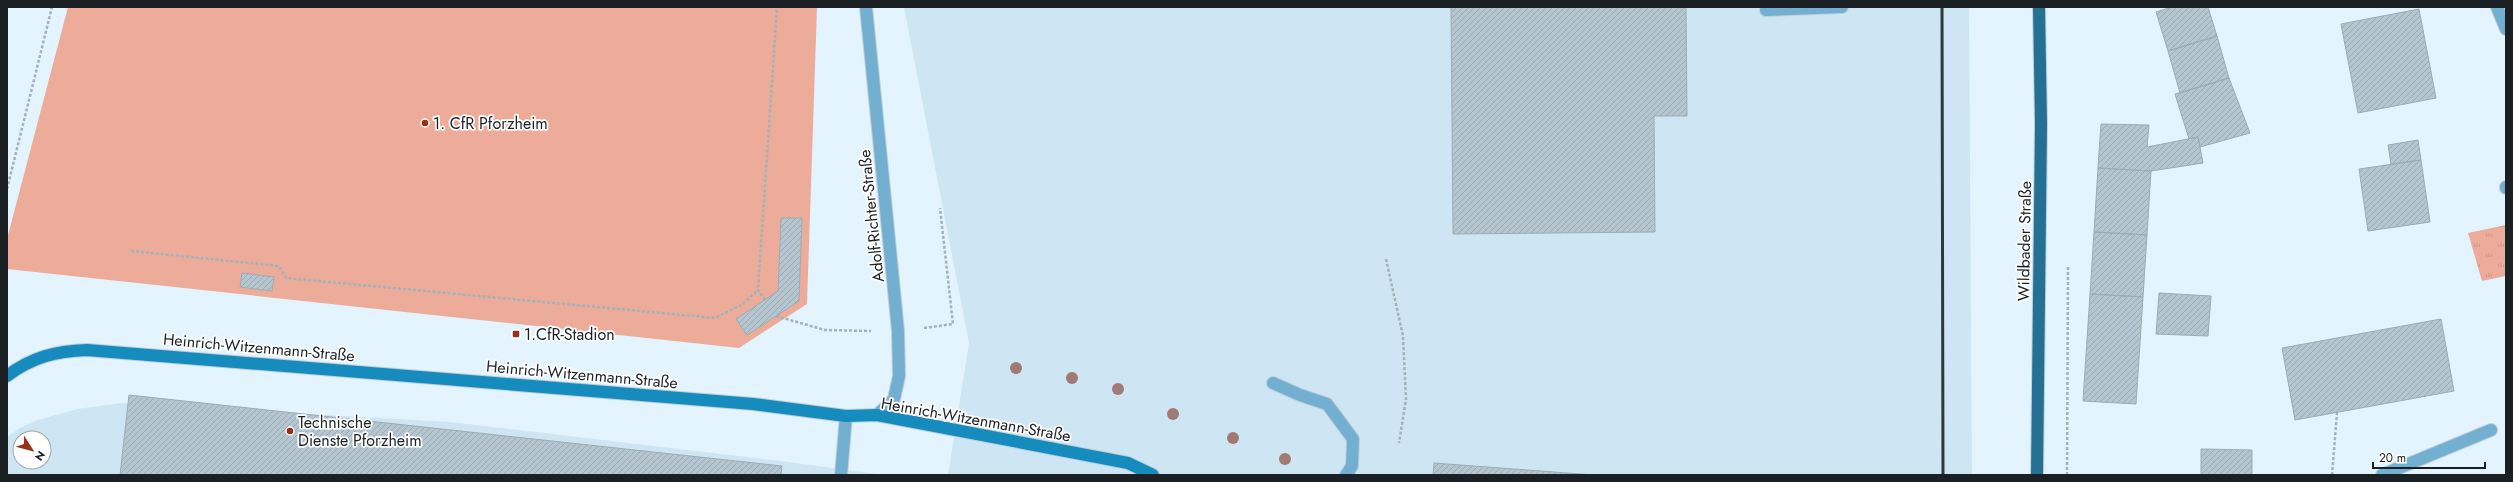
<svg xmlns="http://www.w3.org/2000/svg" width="2513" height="482" font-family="Jost,sans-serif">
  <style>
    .built { fill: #cee6f3; fill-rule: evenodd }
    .grass { fill: url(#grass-tufts) }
    .pitch { fill: #edac9a }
    .building { fill: url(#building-hatch); stroke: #9bacb5 }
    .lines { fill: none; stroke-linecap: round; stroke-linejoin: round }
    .lane-casing { stroke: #bfced8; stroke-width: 14 }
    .street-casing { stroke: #bfced8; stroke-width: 14 }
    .secondary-casing { stroke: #bfced8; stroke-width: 14 }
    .primary-casing { stroke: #bfced8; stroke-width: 14 }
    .path { stroke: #a3b1ba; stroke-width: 2.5; stroke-dasharray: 3 2; stroke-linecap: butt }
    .lane { stroke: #72afd1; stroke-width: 12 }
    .street { stroke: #72afd1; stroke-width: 12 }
    .secondary { stroke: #168cbe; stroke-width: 12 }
    .primary { stroke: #267094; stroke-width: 12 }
    .rail { stroke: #30373b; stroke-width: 3 }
    .tree { fill: #a07b73 }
    .poi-dot { fill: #983012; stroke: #fff; stroke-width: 1.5 }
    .labels { text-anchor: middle; stroke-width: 3.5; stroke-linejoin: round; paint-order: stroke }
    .poi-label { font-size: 16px; fill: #1a2024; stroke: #fff; text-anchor: start }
    .street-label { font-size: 16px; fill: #1a2024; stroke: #fff }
  </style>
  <defs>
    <pattern id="grass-tufts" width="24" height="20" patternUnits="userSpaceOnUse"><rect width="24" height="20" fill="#edac9a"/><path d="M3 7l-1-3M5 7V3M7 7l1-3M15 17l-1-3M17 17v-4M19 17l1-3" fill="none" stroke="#cb9485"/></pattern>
    <pattern id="building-hatch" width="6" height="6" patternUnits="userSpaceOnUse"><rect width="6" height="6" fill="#b6c6d0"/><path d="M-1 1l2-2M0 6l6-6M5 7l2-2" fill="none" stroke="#9caab2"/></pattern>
  </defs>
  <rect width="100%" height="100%" fill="#e3f4ff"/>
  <path class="built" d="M904,7H1969L1972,475H948L969,343Z
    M121,403L450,422L781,461L884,475H7V437L20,428L38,420L77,409ZM20,438H44V462H20Z"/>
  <path class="grass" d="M2506,225V276L2482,281L2468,233Z"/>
  <path class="pitch" d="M68,7H817L807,304L739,348L7,269V239Z"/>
  <path class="building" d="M1451,7H1686L1687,116H1654L1655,232L1453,234Z
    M2172,7H2208L2217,36L2168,51L2156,12Z
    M2419,9L2436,98L2358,113L2341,24Z
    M2217,36L2229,78L2180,93L2168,51Z
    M2229,78L2250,133L2200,147L2198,137L2189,139L2175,94Z
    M2101,124L2149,125L2147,147L2198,137L2203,163L2151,171L2098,168Z
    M2418,140L2421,160L2391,164L2388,145Z
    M2421,160L2430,222L2368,231L2359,169Z
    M2098,168L2151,171L2147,235L2094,232Z
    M781,218H802L799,301L747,335L736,319L778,291Z
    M2094,232L2147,235L2143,297L2090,294Z
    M242,273L274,277L272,291L240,287Z
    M2159,293L2211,296L2208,336L2156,334Z
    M2090,294L2143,297L2136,404L2083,401Z
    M2441,319L2454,391L2295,420L2282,348Z
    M129,395L782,466L781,475H120Z
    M2201,449L2252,450V475H2201Z
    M1434,463L1594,475H1433Z"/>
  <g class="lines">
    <g class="lane-casing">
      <path id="lane" d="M1273,383L1300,395L1327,404L1353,439L1352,466L1346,475
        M841,475L846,416"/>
    </g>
    <g class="street-casing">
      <path id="street" d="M866,7L898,331L899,376L894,399L877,415
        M2497,7L2506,29
        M1766,10L1842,7
        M2506,188V187
        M2382,475L2491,430"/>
    </g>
    <g class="secondary-casing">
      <path id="secondary" d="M7,376C32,357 56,351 87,350L753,404L846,416L877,415L1128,463L1153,475"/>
    </g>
    <g class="primary-casing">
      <path id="primary" d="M2037,475L2041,124L2039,7"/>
    </g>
    <path class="path" d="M7,189L52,7
      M131,251L279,266L286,278L715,318L743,304L758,290
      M1386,259L1403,336L1406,399L1399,443
      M765,300L758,290L777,7
      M776,316L825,330L871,331
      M924,328L953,324L940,208
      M2067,475L2068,267
      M2332,475L2337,413"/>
    <use href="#lane" class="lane"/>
    <use href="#street" class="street"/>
    <use href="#secondary" class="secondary"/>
    <use href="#primary" class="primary"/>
    <path class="rail" d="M1942,7L1943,475"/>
  </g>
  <g class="tree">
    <circle cx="1016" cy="368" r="6"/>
    <circle cx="1072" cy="378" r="6"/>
    <circle cx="1118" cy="389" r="6"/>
    <circle cx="1173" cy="414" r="6"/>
    <circle cx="1233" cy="438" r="6"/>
    <circle cx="1285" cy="459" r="6"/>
  </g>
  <g class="poi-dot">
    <circle cx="425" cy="123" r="4"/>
    <rect x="512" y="330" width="8" height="8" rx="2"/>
    <circle cx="290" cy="431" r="4"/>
  </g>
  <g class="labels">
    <g class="poi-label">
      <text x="433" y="129">1. CfR Pforzheim</text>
      <text x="524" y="340">1.CfR-Stadion</text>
      <text x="298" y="428">Technische<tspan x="298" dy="18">Dienste Pforzheim</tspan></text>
    </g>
    <g class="street-label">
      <text transform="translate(871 216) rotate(-96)" y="6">Adolf-Richter-Straße</text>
      <text transform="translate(2024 241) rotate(-89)" y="6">Wildbader Straße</text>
      <text transform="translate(259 347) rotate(5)" y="6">Heinrich-Witzenmann-Straße</text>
      <text transform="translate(582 374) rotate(5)" y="6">Heinrich-Witzenmann-Straße</text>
      <text transform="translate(976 419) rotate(10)" y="6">Heinrich-Witzenmann-Straße</text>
    </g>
  </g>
  <rect width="2513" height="482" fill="none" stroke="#1a2024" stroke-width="16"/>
  <g transform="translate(32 450) rotate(126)"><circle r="19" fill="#ffffff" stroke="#a3a6a7"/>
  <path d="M0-3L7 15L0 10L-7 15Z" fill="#983012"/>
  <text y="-6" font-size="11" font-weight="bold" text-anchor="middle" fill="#1a2024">N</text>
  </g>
  <path d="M2373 462v6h112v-6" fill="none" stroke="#1a2024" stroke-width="2"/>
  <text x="2379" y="462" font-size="12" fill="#1a2024" stroke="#ffffff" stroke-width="3" paint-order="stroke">20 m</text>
</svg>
